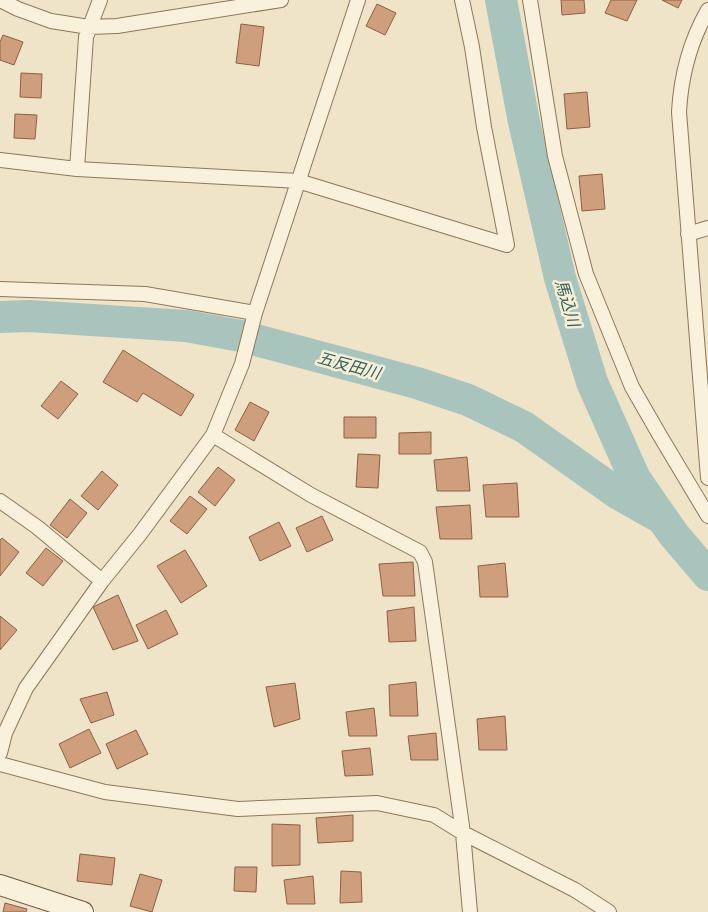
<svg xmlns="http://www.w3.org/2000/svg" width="708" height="912" font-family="'Noto Serif','Noto Sans JP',serif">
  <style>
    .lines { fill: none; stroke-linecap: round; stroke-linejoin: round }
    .river { stroke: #a9c4bc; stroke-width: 32 }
    .building { fill: #cf9f7d; stroke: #8d5f41 }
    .street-casing { stroke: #8d765c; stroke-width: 16 }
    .secondary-casing { stroke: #6f573f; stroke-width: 22 }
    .street { stroke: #faf1dc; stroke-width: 14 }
    .secondary { stroke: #faf1dc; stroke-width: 20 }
    .labels { text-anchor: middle; stroke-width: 5; stroke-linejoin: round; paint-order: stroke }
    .water-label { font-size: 16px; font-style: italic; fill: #2f5d5a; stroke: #f7eed8 }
  </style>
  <rect width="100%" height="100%" fill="#f0e4c8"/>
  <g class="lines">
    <path class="river" d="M501,0L524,122L560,278L592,382L635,479L674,535L708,575
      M0,317L29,316L186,326L241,336L417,383L468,400L524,427L617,493L663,519"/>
  </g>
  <path class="building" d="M561,0H584L585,13L562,15Z
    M611,0H637L627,21L605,13Z
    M662,0H682L678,8Z
    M377,4L396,13L385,35L366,26Z
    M241,24L264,27L259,66L236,63Z
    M3,35L23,42L14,65L0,60V42Z
    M21,73L42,74L41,98L20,97Z
    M587,92L590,127L567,129L564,94Z
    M15,114L37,115L35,139L14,138Z
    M602,174L605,209L582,211L579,176Z
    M123,350L194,395L181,416L143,393L137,402L103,382Z
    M61,381L78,394L58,419L41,406Z
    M250,402L269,412L254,441L235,430Z
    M344,417H376V438H344Z
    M431,432V454H399V433Z
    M358,454L380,455L378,488L356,487Z
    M467,457L470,491H437L434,460Z
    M218,467L235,480L215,506L198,492Z
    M102,471L118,485L98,510L81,496Z
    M517,483L519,517H486L483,485Z
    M190,496L207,509L187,534L170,521Z
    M70,499L87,513L67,538L50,525Z
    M470,505L472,539H440L436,507Z
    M322,516L333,540L307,552L296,528Z
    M279,522L291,546L260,561L249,537Z
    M2,538L19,552L0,576V540Z
    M46,548L63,561L43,586L26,573Z
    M185,550L207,586L181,603L157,566Z
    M413,562L415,596H383L379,564Z
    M505,563L508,597H480L478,566Z
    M118,595L138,641L113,650L93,607Z
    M414,607L416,641L389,642L387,611Z
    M166,610L178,634L148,649L136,625Z
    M0,616L17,630L0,650Z
    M416,682L418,716H390L389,685Z
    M295,683L300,719L274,727L266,687Z
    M107,692L114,715L91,723L80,699Z
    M374,708L377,736H349L346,712Z
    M505,716L507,750H479L477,719Z
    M89,729L101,753L70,768L59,744Z
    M136,730L148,754L117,769L106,744Z
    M436,733L438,760H411L408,736Z
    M370,748L373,775L345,776L342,751Z
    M353,815V841L318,843L316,818Z
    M272,824L300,825V865L272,866Z
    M80,854L115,858L112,885L77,881Z
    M235,867H257L256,892L234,891Z
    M341,871L361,872L362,902L340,903Z
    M140,874L162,880L152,912L130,906Z
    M313,876L315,904H287L284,880Z
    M5,903L27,909L26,912H3Z"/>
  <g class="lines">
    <g class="street-casing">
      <path id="street" d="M0,0L18,9L51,21L89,27L117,26L281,0
        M530,0L555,156L586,274L632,387L659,434L708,516
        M708,10C689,43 681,75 679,112L708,478
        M0,160L77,169L298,181L507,245L484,127L472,47L462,0
        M77,169L86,37L100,0
        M688,234L708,228
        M0,289L145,294L255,313
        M213,435L311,495L420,552L425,562L463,833L470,912
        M0,501L37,527L102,581
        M0,753L5,733L26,688L102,581L140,534L213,435L242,364L255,313L358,0
        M0,764L105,792L238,809L377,803L434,815L463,833L575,890L609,912"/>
    </g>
    <g class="secondary-casing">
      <path id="secondary" d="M0,885L83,912"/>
    </g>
    <use href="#street" class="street"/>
    <use href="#secondary" class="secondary"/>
  </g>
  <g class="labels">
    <g class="water-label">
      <text transform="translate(568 303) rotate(73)" y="6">馬込川</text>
      <text transform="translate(349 365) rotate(15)" y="6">五反田川</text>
    </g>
  </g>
</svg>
